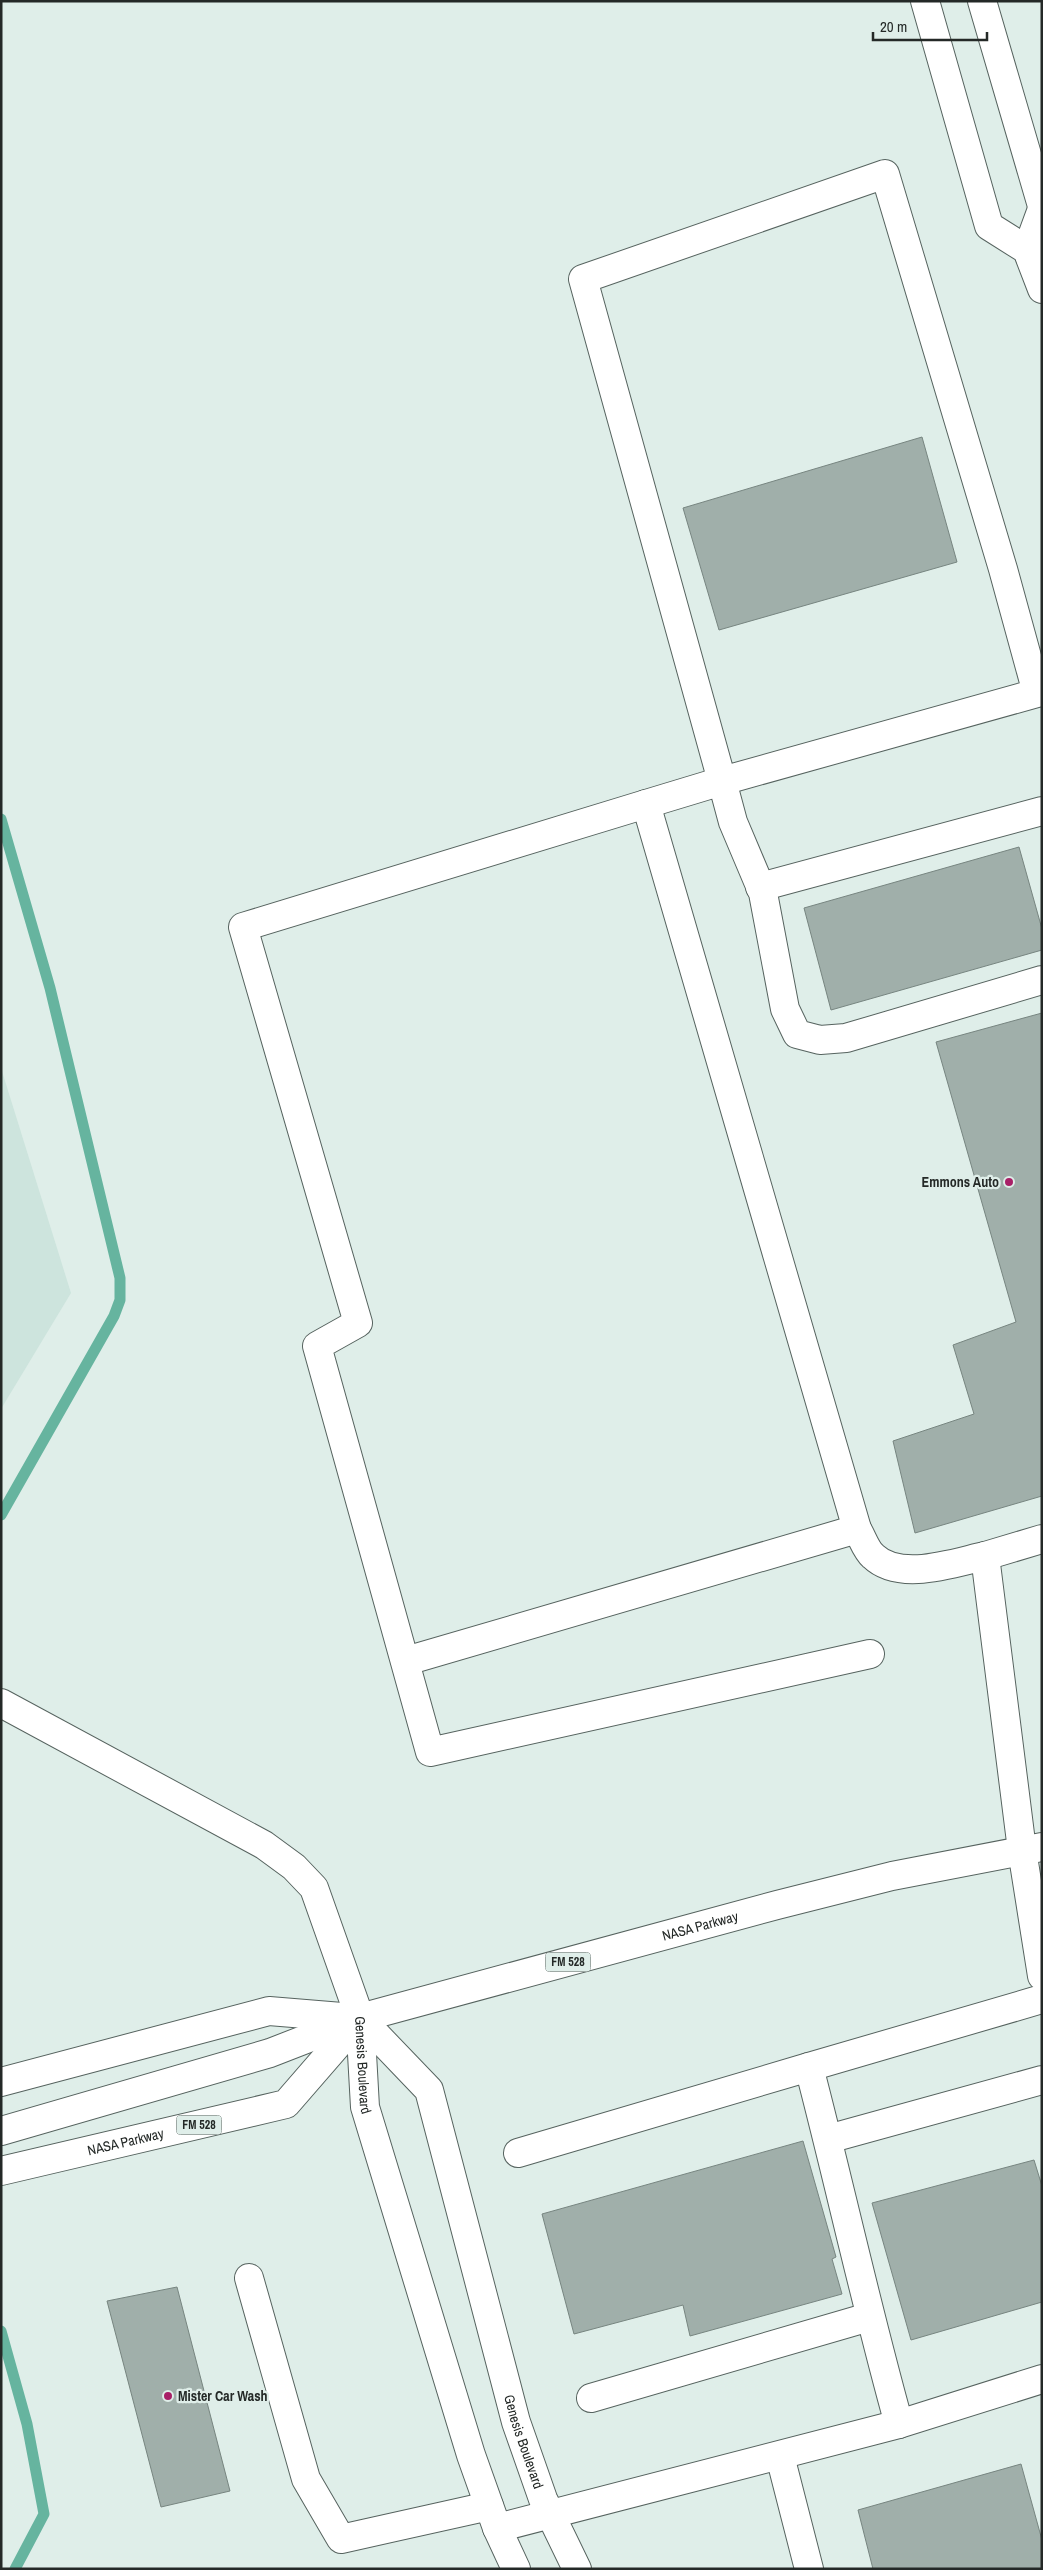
<svg xmlns="http://www.w3.org/2000/svg" width="1043" height="2570" font-family="'Archivo Narrow',sans-serif">
  <style>
    .built { fill: #cde4dd }
    .lines { fill: none; stroke-linecap: round; stroke-linejoin: round }
    .stream { stroke: #66b49f; stroke-width: 11 }
    .building { fill: #a0afaa; stroke: #778580 }
    .minor-casing { stroke: #56635f; stroke-width: 30 }
    .major-casing { stroke: #56635f; stroke-width: 30 }
    .minor { stroke: #fff; stroke-width: 28 }
    .major { stroke: #fff; stroke-width: 28 }
    .poi-dot { fill: #a82067; stroke: #dfeee9; stroke-width: 2 }
    .labels { text-anchor: middle; stroke-width: 4.5; stroke-linejoin: round; paint-order: stroke }
    .shield { fill: #dfeee9; stroke: #5c6461; stroke-width: 1 }
    .shield-label { font-size: 12px; font-weight: bold; fill: #242927 }
    .poi-label { font-size: 14px; font-weight: bold; fill: #242927; stroke: #dfeee9; text-anchor: end }
    .street-label { font-size: 14px; fill: #242927; stroke: #dfeee9 }
  </style>
  <rect width="100%" height="100%" fill="#dfeee9"/>
  <path class="built" d="M1,1068L71,1293L1,1409Z"/>
  <g class="lines">
    <path class="stream" d="M1,819L50,988L120,1278V1300L114,1316L1,1515
      M1,2331L27,2424L44,2514L15,2569"/>
  </g>
  <path class="building" d="M922,437L957,562L719,630L683,508Z
    M1019,847L1042,929V950L831,1010L804,908Z
    M1042,1013V1496L915,1533L893,1441L974,1414L953,1345L1016,1322L936,1042Z
    M803,2141L836,2257L832,2259L842,2294L690,2336L683,2305L574,2334L542,2214Z
    M1034,2160L1042,2186V2302L911,2340L872,2203Z
    M177,2287L230,2491L161,2507L107,2301Z
    M1021,2464L1042,2540V2569H873L858,2510Z"/>
  <g class="lines">
    <g class="minor-casing">
      <g id="minor">
        <path d="M925,1L989,226L1027,250L1042,289"/>
        <path d="M982,1L1042,206"/>
        <path d="M1027,250L1042,209"/>
        <path d="M646,804L243,927L358,1323L317,1346L430,1752L870,1654"/>
        <path d="M760,887L1042,811"/>
        <path d="M1042,980L846,1038L820,1040L797,1034L785,1009L763,893L733,822L722,781L1037,693L1003,569L885,174L583,279L722,781L646,804L857,1529C862,1537 866,1550 873,1556C900,1582 953,1563 985,1556L1022,1850L1042,1976"/>
        <path d="M985,1556L1042,1539"/>
        <path d="M406,1661L857,1529"/>
        <path id="s1" d="M1,1703L264,1845L294,1867L314,1888L360,2018L365,2107L471,2455L497,2528L516,2569"/>
        <path id="s2" d="M360,2018L429,2090L516,2422L543,2499L577,2569"/>
        <path d="M828,2139L1042,2080"/>
        <path d="M518,2153L809,2067"/>
        <path d="M249,2278L306,2479L341,2539L489,2506"/>
        <path d="M591,2398L869,2317"/>
        <path d="M899,2424C866,2306 840,2186 809,2067L1042,1999"/>
        <path d="M780,2456L809,2569"/>
        <path d="M497,2528L899,2424L1042,2379"/>
      </g>
    </g>
    <g class="major-casing">
      <g id="major">
        <path d="M1,2082L269,2011L354,2018"/>
        <path id="s3" d="M1,2131L270,2053L360,2018L777,1905L892,1876L1042,1847"/>
        <path id="s4" d="M1,2171L286,2104L358,2021"/>
      </g>
    </g>
    <use href="#minor" class="minor"/>
    <use href="#major" class="major"/>
  </g>
  <g class="poi-dot">
    <circle cx="1009" cy="1182" r="5"/>
    <circle cx="168" cy="2396" r="5"/>
  </g>
  <g class="labels">
    <g class="shield">
      <rect x="545.5" y="1952.5" width="45" height="19" rx="4"/>
      <rect x="176.5" y="2115.5" width="45" height="19" rx="4"/>
    </g>
    <g class="shield-label">
      <text x="568" y="1966">FM 528</text>
      <text x="199" y="2129">FM 528</text>
    </g>
    <g class="poi-label">
      <text x="999" y="1187">Emmons Auto</text>
      <text x="178" y="2401" text-anchor="start">Mister Car Wash</text>
    </g>
    <g class="street-label">
      <text dy="5" stroke="none"><textPath href="#s3" startOffset="729">NASA Parkway</textPath></text>
      <text dy="5" stroke="none"><textPath href="#s1" startOffset="550">Genesis Boulevard</textPath></text>
      <text dy="5" stroke="none"><textPath href="#s4" startOffset="128">NASA Parkway</textPath></text>
      <text dy="5" stroke="none"><textPath href="#s2" startOffset="464">Genesis Boulevard</textPath></text>
    </g>
  </g>
  <rect width="1043" height="2570" fill="none" stroke="#242927" stroke-width="5"/>
  <path d="M873 32v8h114v-8" fill="none" stroke="#242927" stroke-width="2.5"/>
  <text x="880" y="32" font-size="15" fill="#242927" stroke="#dfeee9" stroke-width="4" paint-order="stroke">20 m</text>
</svg>
